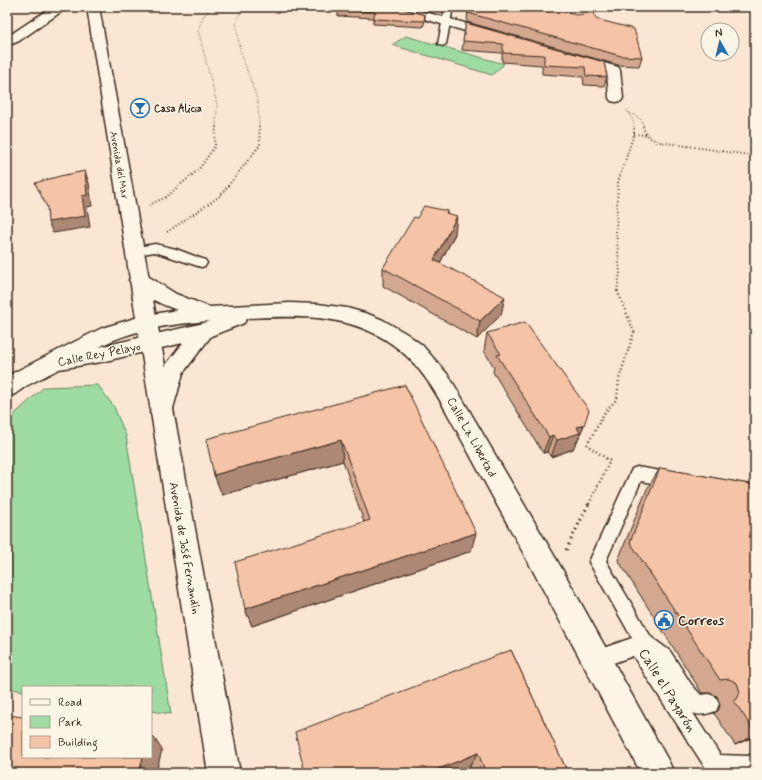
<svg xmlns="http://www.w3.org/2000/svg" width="762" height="780" font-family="Mynerve,sans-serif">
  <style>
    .green { fill: #9edba3; stroke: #6c8260 }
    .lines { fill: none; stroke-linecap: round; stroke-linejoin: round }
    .lane-casing { stroke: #3b2a1e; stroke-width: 3 }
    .street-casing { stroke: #3b2a1e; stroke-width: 3 }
    .secondary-casing { stroke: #3b2a1e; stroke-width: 3 }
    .path-far3 { stroke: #3b2a1e; stroke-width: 1.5; stroke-dasharray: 0.5 2; stroke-linecap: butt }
    .path-far2 { stroke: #3b2a1e; stroke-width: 2; stroke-dasharray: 1 2.5; stroke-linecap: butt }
    .path-far1 { stroke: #3b2a1e; stroke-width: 2.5; stroke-dasharray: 1 3; stroke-linecap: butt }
    .path { stroke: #3b2a1e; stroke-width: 3; stroke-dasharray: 1.5 4; stroke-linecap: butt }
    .lane { fill: #fcf5e5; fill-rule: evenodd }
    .street { fill: #fcf5e5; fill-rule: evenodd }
    .secondary { fill: #fcf5e5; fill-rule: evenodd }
    .wall { fill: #d3a88e; stroke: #3b2a1e }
    .shaded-wall { fill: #ac8874; stroke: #3b2a1e }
    .building { fill: #f5c3a5; stroke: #3b2a1e }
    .labels { text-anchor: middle; stroke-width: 3; stroke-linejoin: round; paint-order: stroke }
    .far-poi-label { font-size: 10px; font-weight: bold; fill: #3b2a1e; stroke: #fcf5e5; text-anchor: start }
    .far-street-label { font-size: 10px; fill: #3b2a1e; stroke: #fcf5e5 }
    .street-label { font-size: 12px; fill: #3b2a1e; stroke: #fcf5e5 }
    .near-poi-label { font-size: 14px; font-weight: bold; fill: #3b2a1e; stroke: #fcf5e5; text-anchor: start }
    .near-street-label { font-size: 14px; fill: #3b2a1e; stroke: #fcf5e5 }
  </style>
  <rect width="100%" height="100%" fill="#fae6d2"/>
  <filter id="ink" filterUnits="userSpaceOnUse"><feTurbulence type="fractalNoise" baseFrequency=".025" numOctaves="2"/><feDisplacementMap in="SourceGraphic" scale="8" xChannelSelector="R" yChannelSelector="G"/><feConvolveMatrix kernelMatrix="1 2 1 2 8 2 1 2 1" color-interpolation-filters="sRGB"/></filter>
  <g filter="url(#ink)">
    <path class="green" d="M406,36L504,64L492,75L392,45Z
      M98,385L114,407L126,436L171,714L151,711V687H23V691L7,688V421L44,387Z"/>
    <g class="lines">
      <g class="lane-casing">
        <path id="lane" d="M445,7H453L446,44L442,46L438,44Z
          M155,244L176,249L205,260L207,263L205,266L201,267L155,252L135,255L131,254L129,251L131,248Z
          M637,467L673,473L678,475L681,480L678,485L673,487L641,481L606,561L651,637L670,651L691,684L701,695L709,694L716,697L719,704L716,711C708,714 700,716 693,713L720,755L748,756L755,753V773L708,772L633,656L596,669L589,667L587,660L589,653L632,638L589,562L632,469Z"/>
      </g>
      <g class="street-casing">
        <path id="street" d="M52,7H68L19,41L7,46V37Z
          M388,7H407L497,32L499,35L497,38H489L390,9Z
          M576,55L618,67L620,70L623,98L621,101L616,102L611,101L609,98L607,72L571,62L569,59L571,56Z
          M139,274L146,275L176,294L209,307L290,303L318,304L347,308L368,314L383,320L407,334L422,345L449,376L562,569L669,762L674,773H641C593,683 545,592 496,503C483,479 470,455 457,431C438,396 421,362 386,340C343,313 296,316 247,318L244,323L211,336L183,373L172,412L169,418L161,421L153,418L150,412L162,370L183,343L101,362L59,369L26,386L15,394L7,397V376L102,328L142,316L177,310C161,304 139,295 129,280L132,275ZM210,321L200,324L99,347C133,329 172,324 210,321Z"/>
      </g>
      <g class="secondary-casing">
        <path id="secondary" d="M87,7H99L240,773H208Z"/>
      </g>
      <path class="path-far3" d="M211,7L203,17L198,30L217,104L216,127
        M243,7L236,22L240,50L258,102L259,127
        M627,110L634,123V127
        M630,113C637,117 643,118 643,127"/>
      <path class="path-far2" d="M643,126C645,136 651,139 660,142L755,156
        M634,134L646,135
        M149,205L166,197L199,169L215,146L216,126
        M167,232L220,196L260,145L259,126
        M617,291L620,273L616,231L618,182L634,134V126"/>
      <path class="path-far1" d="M589,504L610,461L587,445L605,412L617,399L619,379L634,332L617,290"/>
      <path class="path" d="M566,550L589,503"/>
      <use href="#lane" class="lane"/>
      <use href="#street" class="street"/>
      <use href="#secondary" class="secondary"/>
    </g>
    <path class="wall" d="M324,7H397L425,15V21L423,27L373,24V18L338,16V10L339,8Z
      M412,7H428L427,11Z
      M468,7L596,19L642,57L639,66L618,65L467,22Z
      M466,23L604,62L607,77L604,86L584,85L583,77L542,74V65L502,62V53L462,50Z
      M447,211V213L455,234L440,263L501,315L477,339L383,286V268L417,218Z
      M487,333L584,425L577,442H576L573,449L551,457L547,452L543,453L493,372L494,367L484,351Z
      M405,385L471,551L252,626L245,609L364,522L343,461L222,495Z
      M660,468L755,485V736L735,745L714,713L718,711L720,705L717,696L710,693H702L618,560L647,489Z
      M511,650L568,773H473L470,766Z"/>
    <path class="shaded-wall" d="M85,171L89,183L92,206L87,207L90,227L53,233L48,222L82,196Z
      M457,216L455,234L432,278L434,260Z
      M505,297L501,315L477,339L480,321Z
      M584,425L577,442H576L573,449L551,457L557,440L577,427Z
      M553,435L547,452L543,453L549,437Z
      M341,440L343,461L222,495L214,475Z
      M476,533L471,551L252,626L245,609Z
      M151,735L155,739L162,750L156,773H139L143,757H151Z
      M755,735V736L735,745Z
      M478,753L470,766L454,773H429Z"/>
    <path class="building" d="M339,7H397L425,15L424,21L373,19L375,12L338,10Z
      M468,7H547L577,15L594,12L596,19L634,29L642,57L621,56L468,13Z
      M466,23L604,62L607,77L586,76L585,67L544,65V55L503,53V44L463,41Z
      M85,171L87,195L82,196L85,216L48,222L47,207L35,183L60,176Z
      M424,206L447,211L446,213L457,216L434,260L505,297L480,321L383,268L414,217L417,218Z
      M525,322L589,410L584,425L577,427L580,433L557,440L553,435L549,437L497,355L501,354L487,333Z
      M405,385L476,533L245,609L235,562L370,520L341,440L214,475L206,439Z
      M660,468L755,485V732L734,701L737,699L740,692L737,683L729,679L720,680L630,542Z
      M511,650L568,773H486L478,753L429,773H305L295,732Z
      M7,715L23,717V757H143L139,773H7Z"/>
  </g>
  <defs>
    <g id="bar-ring" transform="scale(1)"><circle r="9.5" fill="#fcf5e5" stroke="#1f6fb2" stroke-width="1.5"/><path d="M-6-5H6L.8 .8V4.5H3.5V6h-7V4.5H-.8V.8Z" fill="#1f6fb2"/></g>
    <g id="civic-ring" transform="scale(1)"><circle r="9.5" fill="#fcf5e5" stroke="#1f6fb2" stroke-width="1.5"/><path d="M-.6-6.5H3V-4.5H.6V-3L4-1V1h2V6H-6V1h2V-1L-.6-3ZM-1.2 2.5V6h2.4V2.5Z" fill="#1f6fb2"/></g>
  </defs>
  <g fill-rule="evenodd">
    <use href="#bar-ring" x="140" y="108"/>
    <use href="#civic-ring" x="664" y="620"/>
  </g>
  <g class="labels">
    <g class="far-poi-label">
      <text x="154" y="112">Casa Alicia</text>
    </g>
    <g class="far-street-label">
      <text transform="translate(120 165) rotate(80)" y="4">Avenida del Mar</text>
    </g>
    <g class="street-label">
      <text transform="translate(99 354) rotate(-11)" y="4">Calle Rey Pelayo</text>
      <text transform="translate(472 437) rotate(61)" y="4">Calle La Libertad</text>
      <text transform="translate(185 548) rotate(80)" y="4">Avenida de José Fernandín</text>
    </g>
    <g class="near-poi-label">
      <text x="678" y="625">Correos</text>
    </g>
    <g class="near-street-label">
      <text transform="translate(668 690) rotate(58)" y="5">Calle el Payarón</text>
    </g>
  </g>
  <rect width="762" height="780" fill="none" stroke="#fcf5e5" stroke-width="24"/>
  <rect x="12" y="12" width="738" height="756" fill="none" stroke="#3b2a1e" stroke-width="1.5" filter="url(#ink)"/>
  <rect x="22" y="686" width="130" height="72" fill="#fcf5e5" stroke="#afa495"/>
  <rect x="30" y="699" width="20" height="6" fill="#fcf5e5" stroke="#afa495"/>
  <text x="58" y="706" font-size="12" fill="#3b2a1e">Road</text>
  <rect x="30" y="716" width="20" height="12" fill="#9edba3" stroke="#afa495"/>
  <text x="58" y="726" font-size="12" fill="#3b2a1e">Park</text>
  <rect x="30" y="736" width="20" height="12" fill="#f5c3a5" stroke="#afa495"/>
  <text x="58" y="746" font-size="12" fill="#3b2a1e">Building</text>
  <g transform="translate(720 42) rotate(352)"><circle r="19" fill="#fcf5e5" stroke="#afa495"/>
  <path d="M0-3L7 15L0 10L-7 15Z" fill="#1f6fb2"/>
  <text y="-6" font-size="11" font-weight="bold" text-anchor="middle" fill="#3b2a1e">N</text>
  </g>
</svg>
